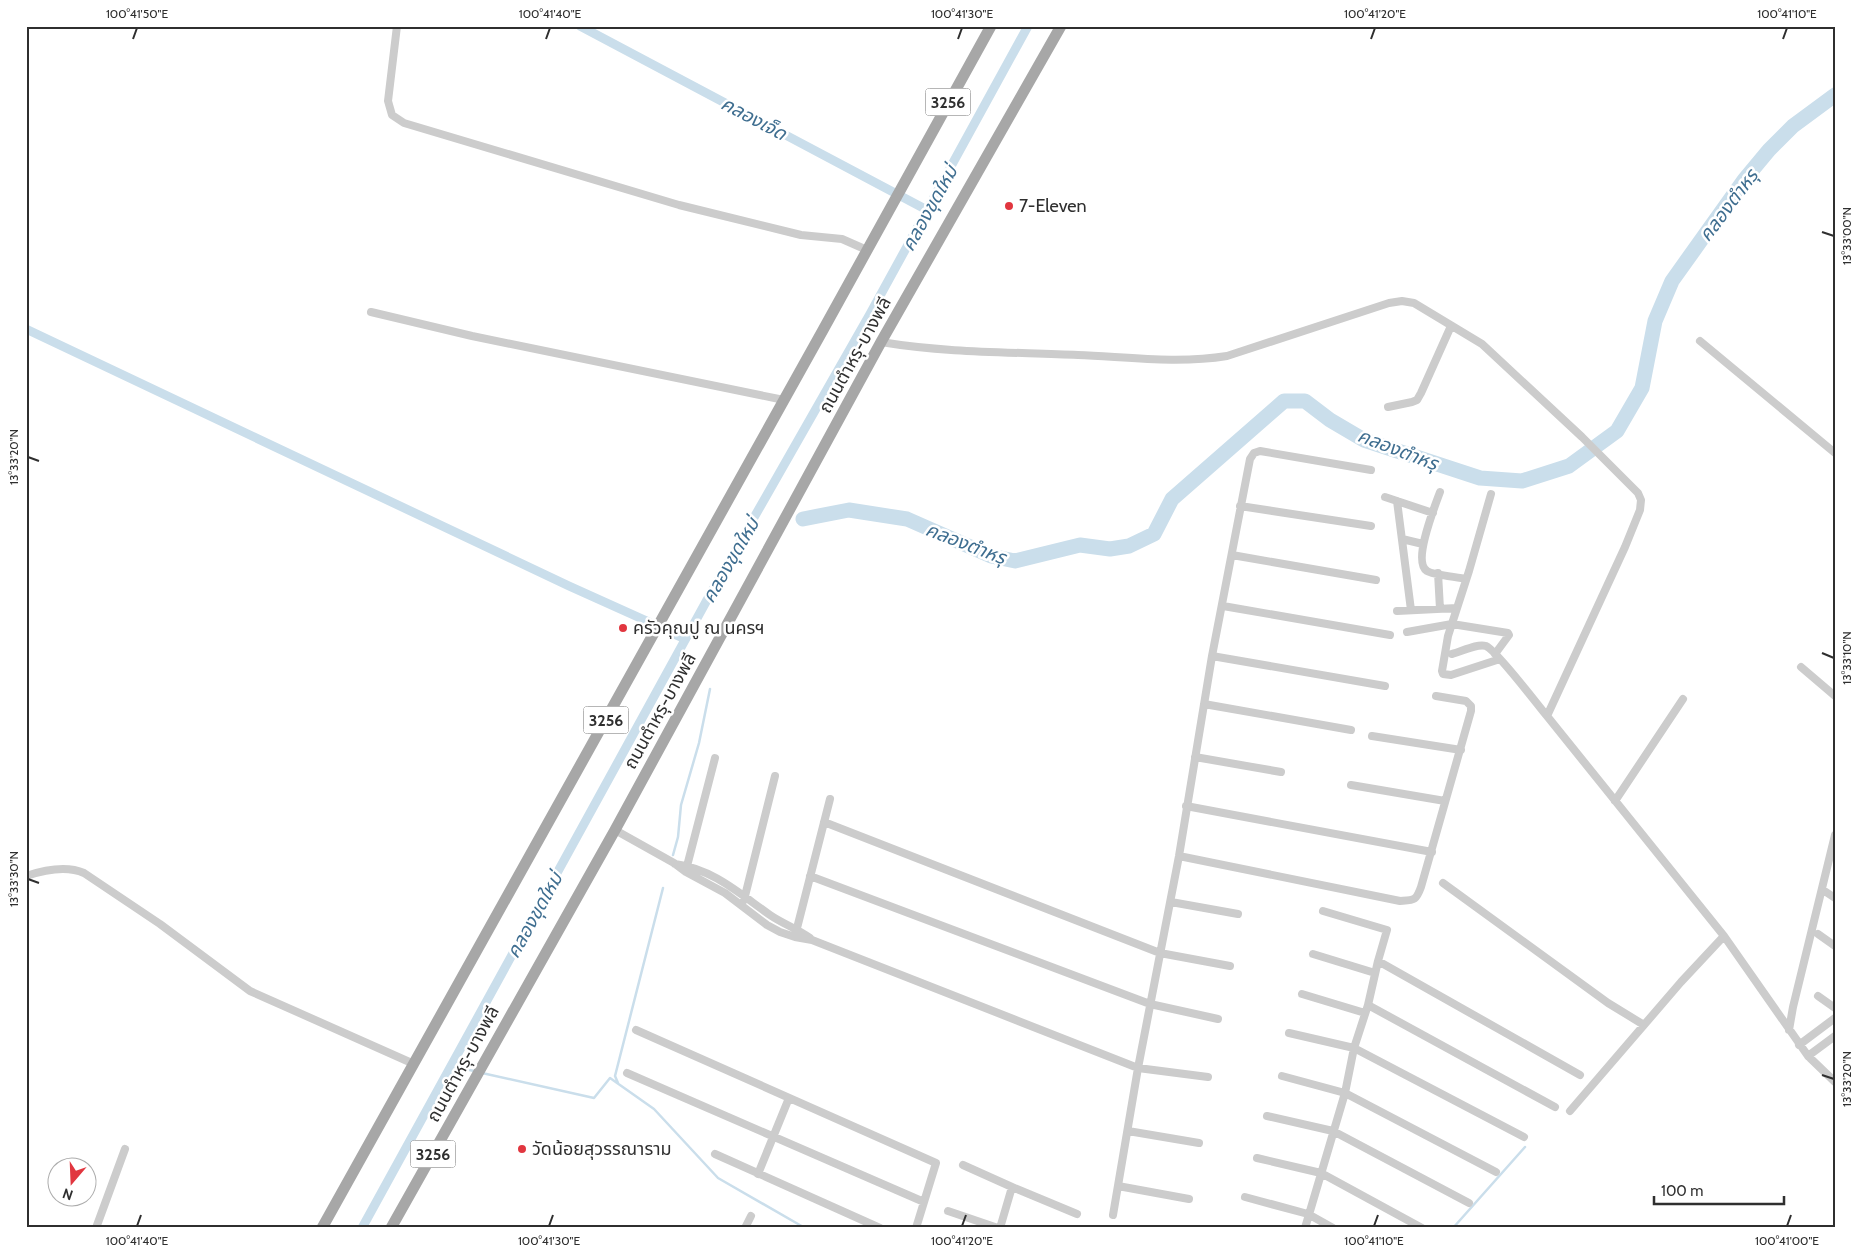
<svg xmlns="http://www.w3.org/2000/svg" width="1861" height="1254" font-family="Cabin,'Noto Sans Thai',sans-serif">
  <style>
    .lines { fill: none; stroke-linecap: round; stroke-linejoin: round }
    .stream { stroke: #cadeeb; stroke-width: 2.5 }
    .canal { stroke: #cadeeb; stroke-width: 9 }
    .river { stroke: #cadeeb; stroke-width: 15 }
    .street { stroke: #ccc; stroke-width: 8 }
    .primary { stroke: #a7a7a7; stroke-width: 11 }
    .ticks { fill: none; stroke: #2f2f2f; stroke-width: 2 }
    .poi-dot { fill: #e1363f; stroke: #fff; stroke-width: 2 }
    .labels { text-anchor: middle; stroke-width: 5; stroke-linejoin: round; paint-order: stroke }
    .shield { fill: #fff; stroke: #6d6d6d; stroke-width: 1 }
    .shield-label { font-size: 16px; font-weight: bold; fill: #2f2f2f }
    .poi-label { font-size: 18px; fill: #2f2f2f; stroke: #fff; text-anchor: start }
    .street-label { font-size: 18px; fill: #2f2f2f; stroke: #fff }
    .water-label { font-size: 19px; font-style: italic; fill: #3f6e90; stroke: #fff }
    .neatline { fill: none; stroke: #2f2f2f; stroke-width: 2 }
    .ticks-label { font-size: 12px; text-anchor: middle; fill: #2f2f2f }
  </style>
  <rect width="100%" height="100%" fill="#fff"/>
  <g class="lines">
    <path class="stream" d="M673,855L678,837L681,805L699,743L710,689
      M451,1066L474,1071
      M482,1073L594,1098L610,1078L654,1109L718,1178L805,1228
      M618,1083L615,1076L663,888
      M1453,1228L1525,1147"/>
    <path class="canal" d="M580,26L927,210
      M26,329L569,586L649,622
      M667,631L685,639
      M362,1228L707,600L870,314L1028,26"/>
    <path class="river" d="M803,519L849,510L907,519L991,556L1015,561L1080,545L1110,549L1129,546L1154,534L1172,499L1284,401H1305L1330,420L1364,440L1480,478L1522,481L1569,466L1617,431L1642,388L1655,321L1672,281L1744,180L1769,150L1793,126L1835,95"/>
    <path class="street" d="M397,26L388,101L392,115L404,123L679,205L801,235L842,239L867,250
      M371,312L472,336L784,400
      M1700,341L1835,453
      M881,342C946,353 1013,352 1078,355C1127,357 1178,364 1227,356L1389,303L1402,301L1414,303L1482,344L1582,437L1638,493L1641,500L1640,510L1625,547L1547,716L1724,936L1808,1056L1835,1082
      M1388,407L1412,402L1417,400L1421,393L1451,326
      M1440,492C1435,506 1412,562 1427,571C1433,575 1458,577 1466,579
      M1491,494L1469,571L1448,636L1442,671L1443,674L1451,675L1500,659
      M1385,497L1433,513
      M1397,501L1411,610
      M1240,506L1371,526
      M1402,539L1423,544
      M1232,555L1376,580
      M1438,573L1440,609
      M1223,606L1390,635
      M1397,611L1457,608
      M1407,632L1452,624L1508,633L1509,635L1495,654
      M1452,654C1461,652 1477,643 1486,646C1496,650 1537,704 1547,716
      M1212,656L1385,686
      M1801,667L1835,696
      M1204,704L1351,730
      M1372,736L1461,750
      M1195,757L1281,772
      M1351,785L1445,801
      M1615,801L1683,699
      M1186,806L1432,852
      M824,822L1160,953L1230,966
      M615,830L674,863L686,872L725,893L767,925L780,932L795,937L812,940L1138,1068L1208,1077
      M1179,856L1400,901C1414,900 1416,901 1421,887L1471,711V706L1466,701L1436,696
      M675,864C713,869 740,894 770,915C783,924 798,929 810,938
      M686,870L715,758
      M26,876C44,870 66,865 84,873L160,924L250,991L414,1064
      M810,876L1150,1004L1218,1019
      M1443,883L1608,1003L1644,1025
      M1826,892L1835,898
      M744,900L775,776
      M1171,902L1238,914
      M1323,911L1387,930L1378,961
      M796,932L830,799
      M1818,934L1835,946
      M1313,954L1375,973
      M1302,994L1365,1013
      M1818,996L1835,1008
      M1368,1005L1555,1107
      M636,1030L936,1163L916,1228
      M1789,1030L1793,1007L1835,835
      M1289,1033L1354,1048L1524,1137
      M1799,1045L1835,1018
      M1808,1056L1835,1036
      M627,1073L924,1202
      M1282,1076L1345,1093L1496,1172
      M1570,1111L1681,982L1724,936
      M1267,1116L1333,1131L1469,1203
      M1128,1131L1199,1143
      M715,1154L880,1228
      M1257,1158L1321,1173L1422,1228
      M963,1165L1012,1187
      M758,1174L789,1098
      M1118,1186L1189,1199
      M1245,1197L1308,1214L1333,1228
      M948,1211L998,1228
      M1113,1215L1138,1068L1179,856L1212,656L1250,459L1254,453L1260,451L1371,470
      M96,1228L125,1149
      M745,1228L751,1216
      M1000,1228L1012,1187L1077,1214
      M1305,1228L1345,1093L1354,1048L1368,1005L1378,961L1580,1075"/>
    <path class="primary" d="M322,1228L823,330L991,26
      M391,1228L615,830L881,342L1061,26"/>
  </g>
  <path class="ticks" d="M133,39L137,28M546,39L550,28M958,39L962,28M1371,39L1375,28M1783,39L1787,28M1822,232L1834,236M28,457L39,461M1822,653L1834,658M28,879L39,883M1822,1075L1834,1079M137,1226L141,1215M549,1226L553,1215M962,1226L966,1215M1374,1226L1378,1215M1787,1226L1791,1215"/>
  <g class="poi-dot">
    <circle cx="1009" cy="206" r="5"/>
    <circle cx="623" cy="628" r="5"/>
    <circle cx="522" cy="1149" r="5"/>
  </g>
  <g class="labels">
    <g class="shield">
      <rect x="925.5" y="88.5" width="45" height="27" rx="4"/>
      <rect x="583.5" y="706.5" width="45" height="27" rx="4"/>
      <rect x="410.5" y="1140.5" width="45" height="27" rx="4"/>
    </g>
    <g class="shield-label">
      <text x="948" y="108">3256</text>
      <text x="606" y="726">3256</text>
      <text x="433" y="1160">3256</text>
    </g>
    <g class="poi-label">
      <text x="1019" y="212">7-Eleven</text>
      <text x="633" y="634">ครัวคุณปู ณ นครฯ</text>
      <text x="532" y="1155">วัดน้อยสุวรรณาราม</text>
    </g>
    <g class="street-label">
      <text transform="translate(855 355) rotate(-61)" y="6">ถนนตำหรุ-บางพลี</text>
      <text transform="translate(660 711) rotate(-61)" y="6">ถนนตำหรุ-บางพลี</text>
      <text transform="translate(463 1064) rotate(-61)" y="6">ถนนตำหรุ-บางพลี</text>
    </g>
    <g class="water-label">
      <text transform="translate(754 118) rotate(28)" y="7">คลองเจ็ด</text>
      <text transform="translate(1728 205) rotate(-53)" y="7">คลองตำหรุ</text>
      <text transform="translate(929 208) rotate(-61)" y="7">คลองขุดใหม่</text>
      <text transform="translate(1398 449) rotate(21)" y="7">คลองตำหรุ</text>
      <text transform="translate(966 543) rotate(21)" y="7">คลองตำหรุ</text>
      <text transform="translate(730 560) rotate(-60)" y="7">คลองขุดใหม่</text>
      <text transform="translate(534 915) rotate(-61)" y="7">คลองขุดใหม่</text>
    </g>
  </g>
  <rect width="1861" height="1254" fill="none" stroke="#ffffff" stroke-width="55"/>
  <g transform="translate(72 1182) rotate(199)"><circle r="24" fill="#ffffff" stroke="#acacac"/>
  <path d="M0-4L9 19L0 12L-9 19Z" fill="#e1363f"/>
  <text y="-8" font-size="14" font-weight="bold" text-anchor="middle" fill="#2f2f2f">N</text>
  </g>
  <path d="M1654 1196v8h130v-8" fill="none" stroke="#2f2f2f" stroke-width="2.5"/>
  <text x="1661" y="1196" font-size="15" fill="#2f2f2f" stroke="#ffffff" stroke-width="4" paint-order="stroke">100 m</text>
  <rect x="28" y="28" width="1806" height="1198" class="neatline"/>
  <g class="ticks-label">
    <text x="137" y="18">100°41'50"E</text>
    <text x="550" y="18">100°41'40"E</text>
    <text x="962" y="18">100°41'30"E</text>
    <text x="1375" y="18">100°41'20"E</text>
    <text x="1787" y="18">100°41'10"E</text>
    <text transform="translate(1847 236) rotate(-90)" y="4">13°33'00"N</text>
    <text transform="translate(14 457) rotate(-90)" y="4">13°33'20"N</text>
    <text transform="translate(1847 658) rotate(-90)" y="4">13°33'10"N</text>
    <text transform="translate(14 879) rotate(-90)" y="4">13°33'30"N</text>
    <text transform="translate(1847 1079) rotate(-90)" y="4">13°33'20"N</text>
    <text x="137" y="1245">100°41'40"E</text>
    <text x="549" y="1245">100°41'30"E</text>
    <text x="962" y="1245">100°41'20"E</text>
    <text x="1374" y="1245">100°41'10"E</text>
    <text x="1787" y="1245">100°41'00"E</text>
  </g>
</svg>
